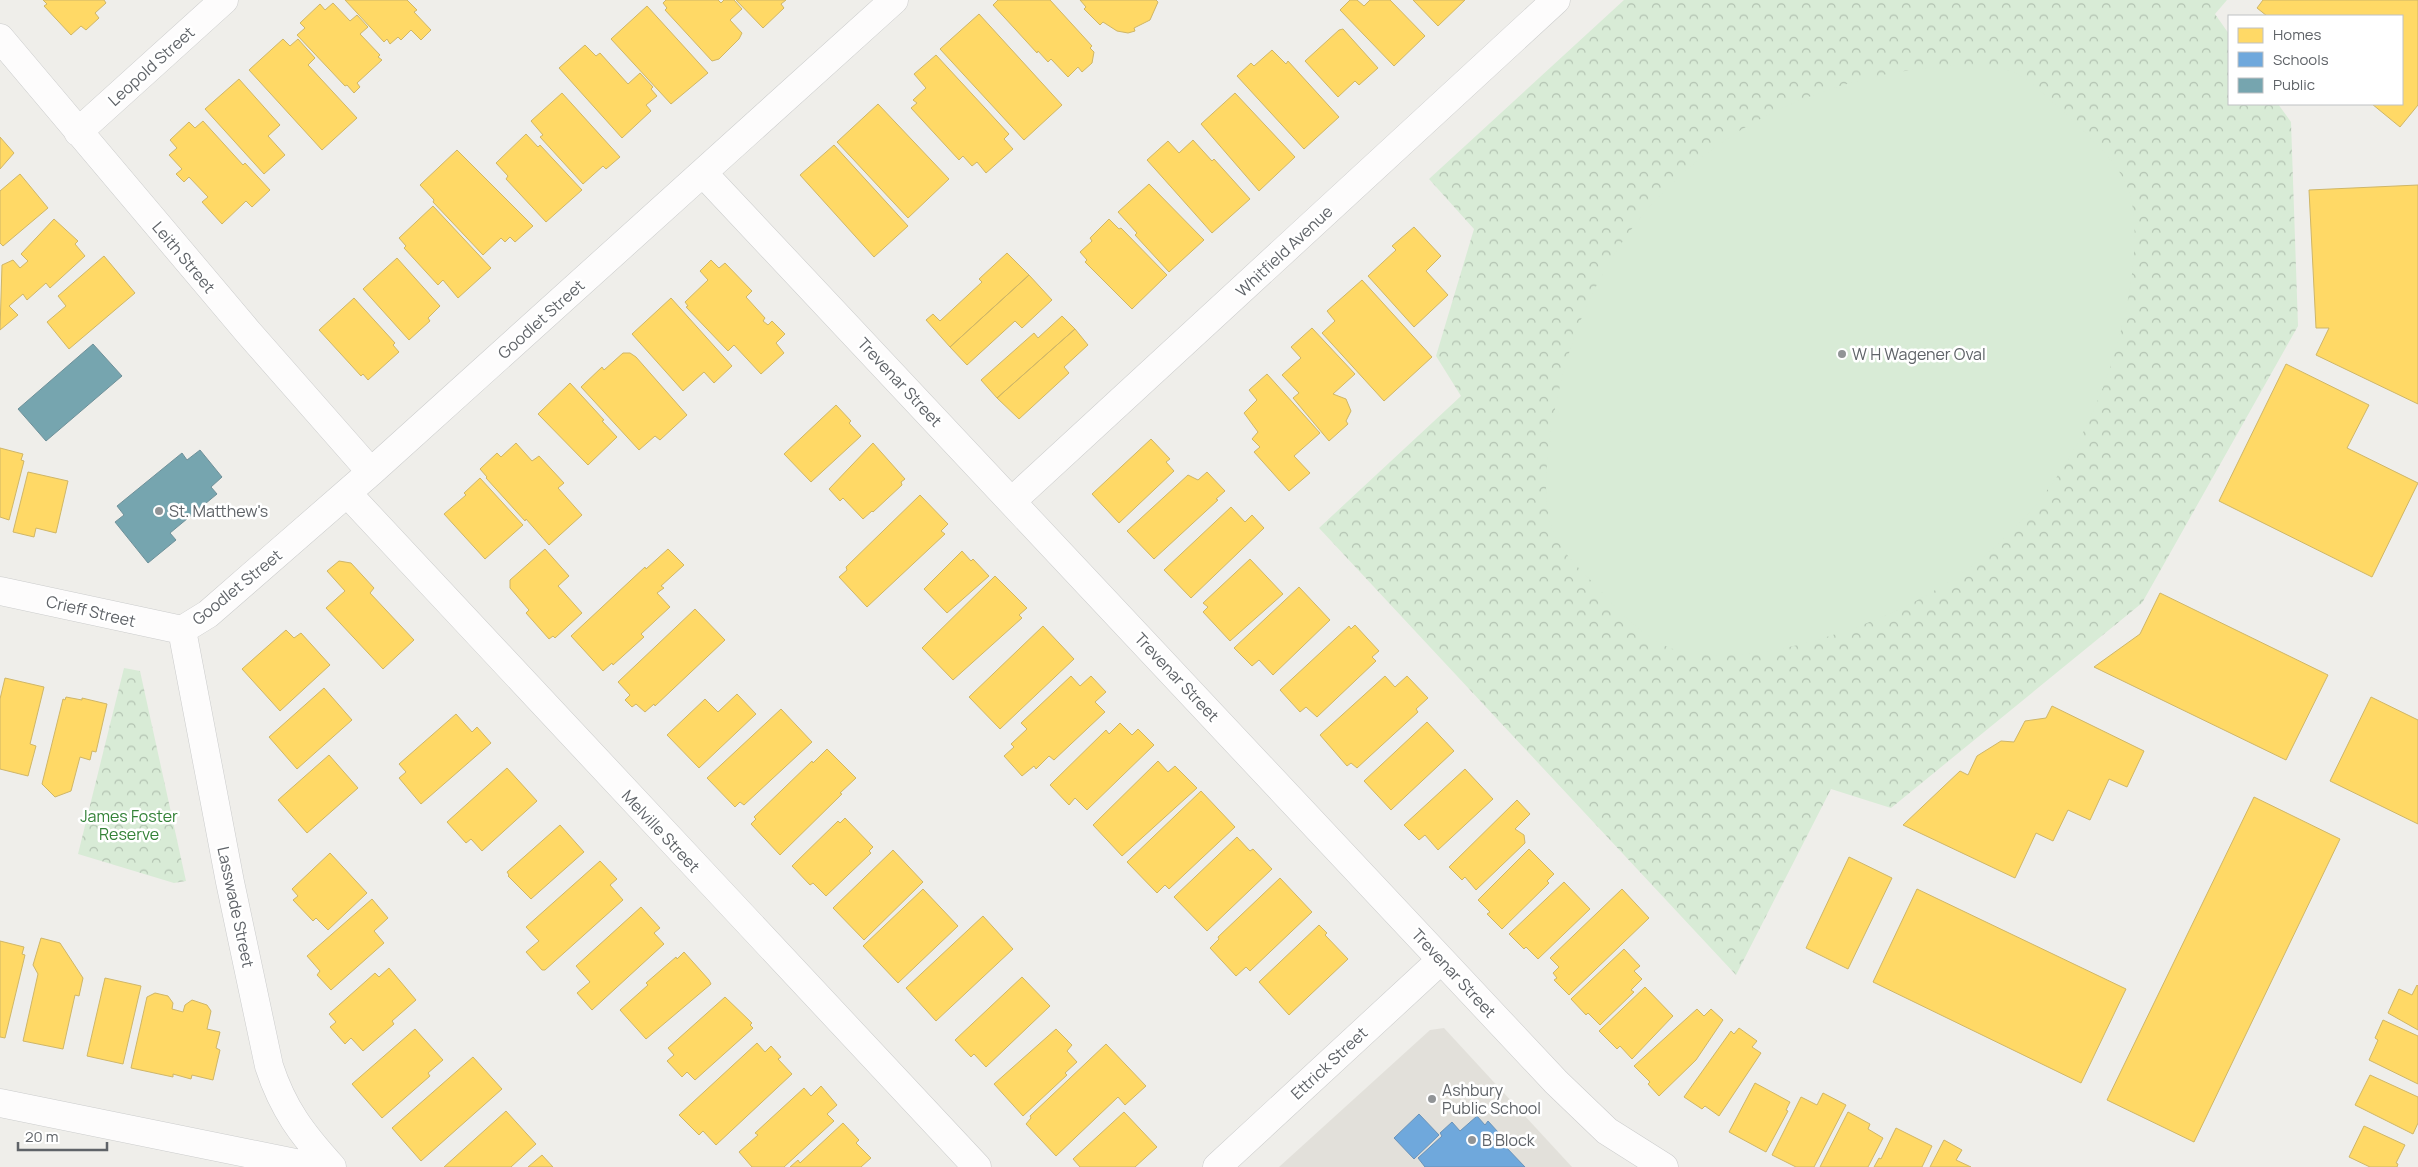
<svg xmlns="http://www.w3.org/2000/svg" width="2418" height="1167" font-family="Manrope,sans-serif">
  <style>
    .education { fill: #e2e0da }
    .forest { fill: url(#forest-crowns) }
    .pitch { fill: #d8ebd6 }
    .homes { fill: #ffd966; stroke: #cfb667 }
    .schools { fill: #6fa8dc; stroke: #6a93b9 }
    .public { fill: #76a5af; stroke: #6f919a }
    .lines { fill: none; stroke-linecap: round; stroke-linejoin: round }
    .minor-casing { stroke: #cbcccc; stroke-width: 29 }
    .minor { stroke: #fdfcfc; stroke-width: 28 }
    .poi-dot { fill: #919496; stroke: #fff; stroke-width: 2 }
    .labels { text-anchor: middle; stroke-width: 5; stroke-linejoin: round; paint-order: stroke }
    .street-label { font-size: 16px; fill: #5f6368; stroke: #fff }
    .poi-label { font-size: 16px; fill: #5f6368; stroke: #fff; text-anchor: start }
    .park-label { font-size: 16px; fill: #348238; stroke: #fff }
  </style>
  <defs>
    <pattern id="forest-crowns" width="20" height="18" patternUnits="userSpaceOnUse" patternTransform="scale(1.25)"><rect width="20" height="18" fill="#d8ebd6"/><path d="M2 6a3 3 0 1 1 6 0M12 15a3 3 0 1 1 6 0" fill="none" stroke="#b2c2b1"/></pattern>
  </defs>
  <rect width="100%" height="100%" fill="#efeeea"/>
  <path class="education" d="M1444,1028L1572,1167H1279L1430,1030Z"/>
  <path class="forest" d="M1624,0H2227L2215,14L2229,34V104H2278L2291,122L2298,326L2142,603L1891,808L1831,789L1736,975L1319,528L1461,396L1436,356L1474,229L1429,179Z
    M124,668L140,671L186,881L174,883L78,854Z"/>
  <path class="pitch" d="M1956,65C2018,63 2024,77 2068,116C2087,134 2118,163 2127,186C2141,220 2133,279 2125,314C2086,484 1988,590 1820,639C1781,651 1723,661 1683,652C1648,644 1620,612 1596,586C1582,571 1565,556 1555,536C1538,501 1549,437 1557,399C1599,197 1754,79 1956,65Z"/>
  <path class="homes" d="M43,0H104L106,3L95,13L99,18L86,30L81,26L71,35L44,6L47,4Z
    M345,0H407L417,10L414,12L431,30L421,40L411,30L401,40L398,37L390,44L387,39L384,42Z
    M666,0H718L721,3L724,0H734L742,9L730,20L742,33L739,39L719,59L712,61L665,10L667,8L663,3Z
    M736,0H786L781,4L784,8L763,28Z
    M998,0H1050L1092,46L1090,48L1094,52L1092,63L1082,72L1078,67L1068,77L1051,59L1048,62L1038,51L1037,53L993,5Z
    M1080,0H1156L1158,2L1150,20L1134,28L1135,31L1128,33L1117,31L1103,22L1100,25L1084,9L1086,7Z
    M1350,0H1357L1364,6L1370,0H1390L1425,36L1394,66L1340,10Z
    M1413,0H1465L1438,26Z
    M2263,0H2418V105L2400,127L2372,104H2402V16H2267L2257,8Z
    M333,3L350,21L357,15L368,27L360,34L380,55L378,57L382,60L357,83L360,87L354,93L347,85L345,86L297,35L305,28L300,23L320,4L325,10Z
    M647,6L708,73L671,104L611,39Z
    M979,14L1062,105L1024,140L940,49Z
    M1343,29L1378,68L1359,85L1355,81L1338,97L1305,61L1339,30Z
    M283,39L290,46L298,39L315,58L308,65L357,118L322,150L249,70Z
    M585,45L596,56L600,53L628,84L640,73L653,87L651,89L657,96L646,105L651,111L622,138L559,68Z
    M1272,50L1286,64L1288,61L1339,117L1304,149L1237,76L1251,63L1254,66Z
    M936,55L1009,134L1004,139L1013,149L986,173L977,162L972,166L963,156L959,160L911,108L917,103L913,100L926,88L914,74Z
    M239,79L280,125L268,136L285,155L264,174L205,109Z
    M562,93L620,157L606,169L603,166L583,184L540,137L543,135L531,121Z
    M1235,93L1295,157L1259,191L1201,124Z
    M878,104L949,179L908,218L837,142Z
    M203,121L243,165L245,163L270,190L252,207L246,201L222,224L202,202L208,197L189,177L184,182L176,174L182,169L169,155L177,148L170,140L189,122L195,128Z
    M526,134L538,147L540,145L582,190L546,222L506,179L508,176L496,163Z
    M0,137L14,153L0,169Z
    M1193,140L1212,161L1214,159L1250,199L1212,233L1147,160L1168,141L1179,153Z
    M834,145L908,226L874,257L800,175Z
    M457,150L533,226L515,242L510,237L505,242L501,238L483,255L433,202L434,200L420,185Z
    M20,174L48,208L3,246L0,243V191Z
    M1149,184L1204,240L1169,272L1135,235L1137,233L1118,212Z
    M2418,185V404L2316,355L2329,328H2316L2309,190Z
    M433,206L491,268L458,298L443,280L438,285L404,248L406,246L399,238Z
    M54,219L78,241L75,244L85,256L50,288L46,283L27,300L23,294L9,306L18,315L0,330L2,265L13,260L20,268L28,261L21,254Z
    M1109,219L1119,229L1121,228L1167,275L1132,309L1085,262L1087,260L1080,252L1092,241L1090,238Z
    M1414,227L1441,256L1426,271L1448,295L1414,327L1368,276L1396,250L1392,246Z
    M1007,253L1029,275L950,347L926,320L933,314L940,321L982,282L979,279Z
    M104,256L135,293L69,349L47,322L66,306L58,296Z
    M397,258L440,306L428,318L430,321L409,340L363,289Z
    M711,260L719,268L725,263L752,291L746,297L765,318L763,321L768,325L772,321L785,334L776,343L784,353L761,374L734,345L728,351L686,307L688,306L685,302L708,280L700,271Z
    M1029,275L1052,300L1022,328L1015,321L967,365L950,347Z
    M1362,280L1432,357L1384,401L1322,333L1335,321L1327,311Z
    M354,298L395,343L393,345L399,352L368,380L363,374L361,376L319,330Z
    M671,298L732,366L714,383L704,372L683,391L632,334Z
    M1062,316L1075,329L997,398L981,380L1034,333L1038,338Z
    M1312,328L1355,374L1333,394L1346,399L1351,411L1346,421L1348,424L1329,441L1293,398L1299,393L1282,375L1301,358L1291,347Z
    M1075,329L1088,345L1064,367L1069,373L1019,419L997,398Z
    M623,353H630L636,357L687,415L660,440L655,436L639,450L581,387L602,367L604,370Z
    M2286,364L2369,405L2347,448L2418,483L2372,577L2219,501Z
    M1267,374L1320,433L1294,456L1310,473L1289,491L1254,452L1260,447L1252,439L1258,432L1244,413L1257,400L1249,390Z
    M570,383L604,420L602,421L617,437L588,465L538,414Z
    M836,405L851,421L849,423L861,436L811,482L784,454Z
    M1151,439L1170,459L1166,462L1174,471L1119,523L1092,494Z
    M516,443L532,461L539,456L564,483L558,488L582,515L549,545L526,519L525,521L486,478L487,477L480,469L497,453L501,457Z
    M873,443L905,479L901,482L902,485L873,512L872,511L863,519L843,498L840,501L829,489Z
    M0,448L23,454L21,460L24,461L9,520L0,517Z
    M28,472L68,481L56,533L36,528L34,537L13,532Z
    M1207,472L1225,491L1216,499L1218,500L1154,559L1127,531L1188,475L1198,480Z
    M480,478L523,525L485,559L444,514L466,495L464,493Z
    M920,495L948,524L941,531L945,534L867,607L839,577L847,570L846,567Z
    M1231,507L1245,522L1252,515L1264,528L1191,598L1164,570Z
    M545,549L569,576L558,586L582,613L555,638L553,636L549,639L526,613L529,610L510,588V580Z
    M668,549L684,565L661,586L664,588L657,593L670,607L641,634L644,637L613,665L612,663L603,671L571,636L645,567L646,569Z
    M962,551L971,561L973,559L989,576L947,613L924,589Z
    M1250,559L1283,594L1230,641L1203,612L1208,607L1203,603Z
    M339,561L351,563L374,588L370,593L414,640L383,669L326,608L345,591L327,571Z
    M995,576L1027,608L1019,615L1022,618L953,680L922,648Z
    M1299,587L1330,620L1273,675L1259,660L1252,666L1234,648Z
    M2160,593L2328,675L2286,760L2094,667L2140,634Z
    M695,609L725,640L655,706L654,704L645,712L636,704L632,707L625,700L630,695L618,682Z
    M1355,625L1379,651L1372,657L1376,661L1317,717L1306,707L1300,712L1280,690L1349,626L1351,629Z
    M1043,626L1074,659L1000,729L969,697Z
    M286,630L294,638L301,633L330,665L280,711L242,669Z
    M1071,676L1080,686L1091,676L1106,692L1095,702L1105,712L1054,760L1049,756L1036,769L1034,766L1022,776L1004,756L1014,747L1011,744L1027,729L1021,723Z
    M1385,676L1395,687L1407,676L1428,698L1416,709L1418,712L1357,768L1351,763L1347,766L1320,735Z
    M5,678L44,687L30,744L36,746L28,776L0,769V699Z
    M324,688L352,720L297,769L269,737Z
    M737,694L756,714L699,768L667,735L705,699L718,712Z
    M66,697L82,700V698L107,704L96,752L92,751L90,760L80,757L71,791L55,797L42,784L63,699L65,700Z
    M2371,697L2418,720V824L2330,781Z
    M2052,706L2144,751L2127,787L2109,779L2090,820L2068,810L2053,841L2036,833L2015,878L1903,825L1960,771L1968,775L1977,756L2001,741L2014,742L2025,721L2046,718Z
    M781,709L812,742L744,805L740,802L735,807L707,778Z
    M456,714L472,732L477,727L491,743L421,804L399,778L406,772L399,764Z
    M1427,722L1454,751L1391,810L1364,781Z
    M1120,723L1132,735L1138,729L1154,745L1087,810L1075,798L1069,805L1050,785L1106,730L1109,734Z
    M827,749L856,778L840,793L842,794L780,855L751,824L756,819L754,817L812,761L813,763Z
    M329,755L358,788L307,833L278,800Z
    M1158,761L1168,772L1175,766L1197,788L1122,856L1093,825Z
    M507,768L537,801L482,851L471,839L466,843L447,822Z
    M1465,769L1493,799L1438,850L1425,835L1419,840L1404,825Z
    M1201,791L1235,827L1169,889L1165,885L1157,893L1127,862Z
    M2254,797L2340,839L2194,1142L2107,1100Z
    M1517,800L1530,814L1515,829L1524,835L1525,843L1476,890L1465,877L1462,880L1449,867Z
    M845,818L873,847L869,851L871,853L826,896L813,883L810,885L792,866L838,821L840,823Z
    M560,825L584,852L531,899L508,876L509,875L507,872Z
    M1237,837L1250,851L1253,849L1272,869L1207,931L1174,897Z
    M1529,849L1554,874L1547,881L1549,883L1502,929L1487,914L1490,912L1478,900Z
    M893,850L923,882L864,940L833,908Z
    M330,853L367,893L328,930L316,918L313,921L293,900L298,896L292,889Z
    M1849,857L1892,878L1848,969L1806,948Z
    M600,861L617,879L610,885L623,900L545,970H542L526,952L539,941L526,927Z
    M1280,878L1312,912L1250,971L1246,967L1236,976L1210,948L1219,939L1218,937Z
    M1564,882L1590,909L1538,959L1526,947L1524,949L1509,934Z
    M923,889L958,926L898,983L863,946Z
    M1622,889L1649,918L1569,995L1554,980L1557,978L1553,973L1559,967L1550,958Z
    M1917,889L2126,989L2081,1083L1873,982Z
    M372,899L388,918L374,931L384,943L331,990L317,975L320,971L307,956Z
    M641,907L660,928L654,933L664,944L592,1010L577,993L590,982L576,966Z
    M983,916L1013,949L936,1021L906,988Z
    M1319,925L1327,933L1325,935L1348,959L1289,1015L1259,982Z
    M41,938L60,943L83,978L79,996L75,995L63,1049L23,1041L38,974L33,965Z
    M0,941L24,947L22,954L25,955L5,1038L0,1037Z
    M1624,949L1640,966L1634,971L1642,979L1631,990L1634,992L1600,1025L1588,1013L1586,1015L1571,999Z
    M684,952L709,980L711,984L646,1039L620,1010L648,985L646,983L676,957L677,959Z
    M389,968L416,1000L392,1021L394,1024L363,1051L351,1038L345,1044L330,1027L336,1022L329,1014L375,973L379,977Z
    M1022,977L1050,1006L986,1067L974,1054L971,1057L955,1040Z
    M105,978L141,986L123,1064L87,1056Z
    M2417,985L2418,986V1030L2388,1013L2399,989L2412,995Z
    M1645,987L1673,1016L1632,1059L1620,1046L1617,1049L1599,1031Z
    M155,993L168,996L173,1003L172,1009L183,1012L185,1005L192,1000L207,1005L211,1011L207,1029L220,1032L216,1048L220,1050L213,1080L192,1075L191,1079L173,1074V1077L131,1068L147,997Z
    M725,997L752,1023L750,1025L753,1028L695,1080L687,1072L682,1077L667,1061L674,1055L668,1048Z
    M1697,1009L1704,1016L1711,1009L1723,1020L1696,1060L1659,1096L1648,1084L1650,1082L1634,1066Z
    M2383,1020L2418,1036V1084L2369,1060L2378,1040L2375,1038Z
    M1739,1028L1757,1041L1752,1047L1761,1053L1719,1116L1705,1106L1702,1109L1684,1097L1731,1031L1734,1034Z
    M415,1029L443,1060L428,1073L430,1076L382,1118L352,1084Z
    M1056,1029L1072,1045L1067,1051L1077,1062L1065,1073L1067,1075L1023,1116L994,1084Z
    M757,1043L765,1052L771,1046L781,1057L778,1059L792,1074L716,1145L703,1131L699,1135L679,1115Z
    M1106,1044L1146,1086L1125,1105L1118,1097L1056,1156L1026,1124L1031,1118L1030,1116Z
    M473,1057L502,1089L421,1161L392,1128Z
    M2370,1075L2418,1097V1123L2413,1134L2355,1105Z
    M1755,1083L1790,1102L1786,1110L1788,1111L1766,1152L1729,1132Z
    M821,1086L837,1105L827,1114L834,1121L784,1167H752L739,1152L758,1135L755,1133L804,1088L811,1096Z
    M1823,1093L1846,1105L1814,1167H1796L1772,1155L1801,1097L1817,1105Z
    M506,1111L536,1144L511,1167H444Z
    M1124,1112L1157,1147L1135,1167H1080L1073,1159Z
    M1848,1112L1870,1124L1868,1129L1883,1138L1868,1167H1820Z
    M843,1123L859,1140L856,1143L871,1158L861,1167H790L798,1160L800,1163Z
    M2364,1126L2405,1145L2396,1163L2398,1164L2397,1167H2370L2349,1157Z
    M1896,1128L1932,1146L1922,1167H1874L1879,1158L1881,1159Z
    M1944,1140L1962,1150L1956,1160L1971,1167H1930Z
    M542,1155L553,1167H528Z"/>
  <path class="schools" d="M1419,1114L1439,1135L1414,1159L1394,1138Z
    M1477,1116L1485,1125L1488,1121L1508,1143L1505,1146L1525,1167H1425L1418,1158L1442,1136L1440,1133L1452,1122L1460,1131Z"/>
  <path class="public" d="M93,344L122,376L46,441L18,409Z
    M200,450L222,477L211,487L217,494L170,533L176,540L148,563L115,522L124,515L117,506L182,453L187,460Z"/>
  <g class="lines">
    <g class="minor-casing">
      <path id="minor" d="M0,38L248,332L371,472
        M78,132L224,0
        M703,173L1556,1082L1607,1131L1664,1167
        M347,493L977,1167
        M1012,501L1556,0
        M0,591L182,630
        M182,630L208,614L371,472L894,0
        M182,630L230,882L269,1066C283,1109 302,1134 332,1167
        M0,1103L315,1167
        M1217,1167L1441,960"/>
    </g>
    <use href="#minor" class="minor"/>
  </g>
  <g class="poi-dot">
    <circle cx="1842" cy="354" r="5"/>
    <circle cx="159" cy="511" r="5"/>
    <circle cx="1432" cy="1099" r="5"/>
    <circle cx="1472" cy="1140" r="5"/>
  </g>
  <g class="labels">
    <g class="street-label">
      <text transform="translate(151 66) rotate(-42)" y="6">Leopold Street</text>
      <text transform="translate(1284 251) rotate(-43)" y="6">Whitfield Avenue</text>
      <text transform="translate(184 257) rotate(50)" y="6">Leith Street</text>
      <text transform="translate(541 319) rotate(-42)" y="6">Goodlet Street</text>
      <text transform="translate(900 382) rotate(47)" y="6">Trevenar Street</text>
      <text transform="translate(237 587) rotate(-39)" y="6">Goodlet Street</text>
      <text transform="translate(91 611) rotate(13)" y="6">Crieff Street</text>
      <text transform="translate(1177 677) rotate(47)" y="6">Trevenar Street</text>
      <text transform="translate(661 831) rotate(47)" y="6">Melville Street</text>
      <text transform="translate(236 907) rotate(78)" y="6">Lasswade Street</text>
      <text transform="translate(1454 973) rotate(47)" y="6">Trevenar Street</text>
      <text transform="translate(1329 1063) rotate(-43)" y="6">Ettrick Street</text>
    </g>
    <g class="poi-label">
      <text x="1852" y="360">W H Wagener Oval</text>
      <text x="169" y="517">St. Matthew's</text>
      <text x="1442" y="1096">Ashbury<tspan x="1442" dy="18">Public School</tspan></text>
      <text x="1482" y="1146">B Block</text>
    </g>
    <g class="park-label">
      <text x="129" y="822">James Foster<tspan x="129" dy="18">Reserve</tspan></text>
    </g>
  </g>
  <rect x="2228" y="15" width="175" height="90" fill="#ffffff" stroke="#bfc1c3"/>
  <rect x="2238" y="28" width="25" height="15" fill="#ffd966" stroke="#bfc1c3"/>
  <text x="2273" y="40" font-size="15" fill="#5f6368">Homes</text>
  <rect x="2238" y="52" width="25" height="15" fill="#6fa8dc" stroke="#bfc1c3"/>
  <text x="2273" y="65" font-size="15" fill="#5f6368">Schools</text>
  <rect x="2238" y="78" width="25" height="15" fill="#76a5af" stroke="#bfc1c3"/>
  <text x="2273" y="90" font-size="15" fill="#5f6368">Public</text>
  <path d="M18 1142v8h89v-8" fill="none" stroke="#5f6368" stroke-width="2.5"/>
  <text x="25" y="1142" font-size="15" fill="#5f6368" stroke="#ffffff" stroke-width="4" paint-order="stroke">20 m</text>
</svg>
